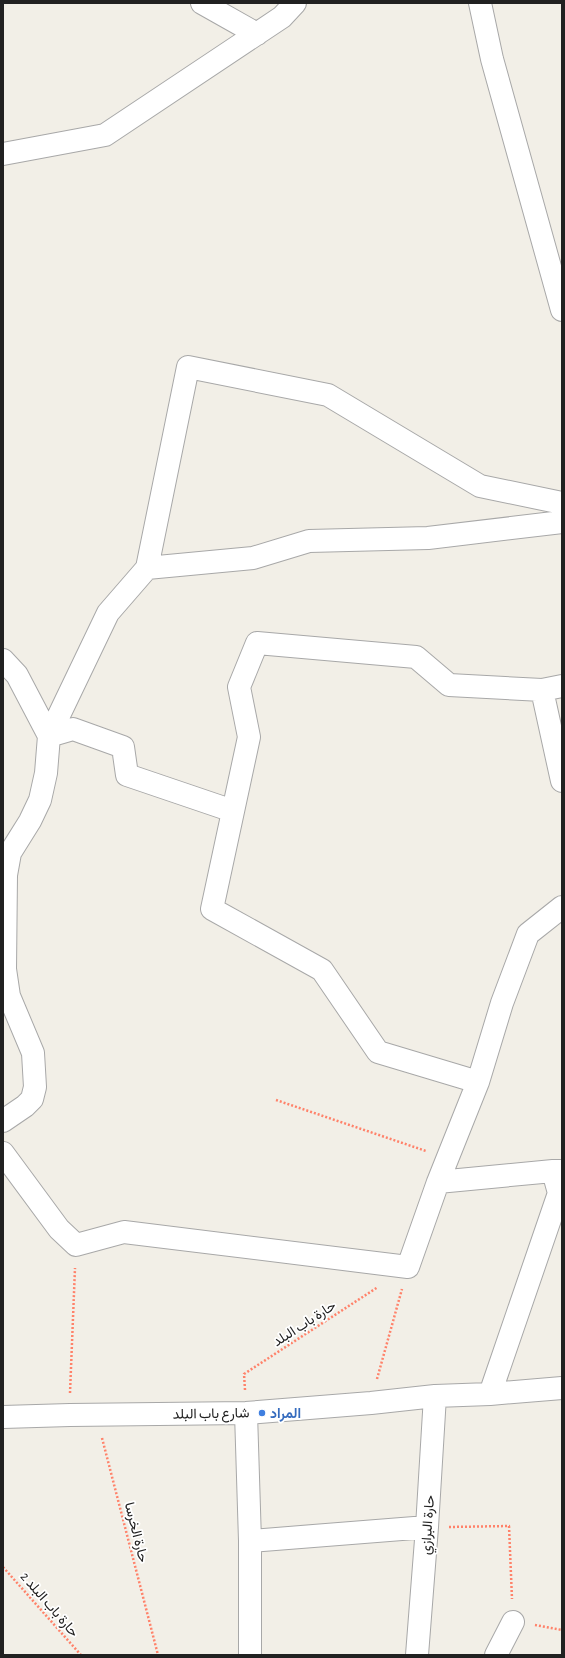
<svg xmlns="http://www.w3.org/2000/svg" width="565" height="1658" font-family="'Alegreya Sans',Vazirmatn,sans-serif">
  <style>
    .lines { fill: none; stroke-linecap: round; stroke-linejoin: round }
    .street-casing { stroke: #a8a8a8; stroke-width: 24 }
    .path { stroke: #ff826a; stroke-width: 2.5; stroke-dasharray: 2 2; stroke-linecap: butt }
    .street { stroke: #fff; stroke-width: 22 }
    .shop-dot { fill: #3f7fe0; stroke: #fff; stroke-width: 1.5 }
    .labels { text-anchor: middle; stroke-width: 3.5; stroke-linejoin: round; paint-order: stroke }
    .street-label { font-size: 14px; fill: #212121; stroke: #fff }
    .shop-label { font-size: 14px; font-weight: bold; fill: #366cbe; stroke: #fff; text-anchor: start }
  </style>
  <rect width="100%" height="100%" fill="#f2efe7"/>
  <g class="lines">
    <g class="street-casing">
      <path id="street" d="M202,3L257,34
        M480,3L492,59L562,310
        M3,154L105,135L282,17L295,3
        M147,568L253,558L309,541L428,538L562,522
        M3,660L17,675L49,736
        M542,690L562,686
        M49,736L73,729L123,747L127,775L233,811
        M478,1082L378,1052L322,970L212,909L249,737L239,687L257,643L416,657L449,685L542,690L562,781
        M3,1121L25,1106L32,1099L35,1087L33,1053L9,996L5,969L6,875L10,853L30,821L40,800L46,773L49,736L108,613L147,568L188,367L328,395L480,486L562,503
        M3,1153L59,1229L76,1245L124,1232L408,1267L438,1182L478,1082L502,1003L528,934L562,907
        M438,1182L553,1171
        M490,1394L559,1193L553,1171H562
        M246,1413L250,1541L427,1527
        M3,1417L70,1415L246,1413L371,1403L435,1396L490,1394L562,1388
        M250,1541V1655
        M417,1655L427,1527L435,1396
        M496,1655L513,1622"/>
    </g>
    <path class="path" d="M276,1100L426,1151
      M377,1379L402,1289
      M245,1390L244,1374L378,1287
      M70,1393L75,1268
      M102,1438L158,1655
      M449,1527L509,1526L512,1599
      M3,1567L81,1655
      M535,1625L562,1630"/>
    <use href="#street" class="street"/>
  </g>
  <circle class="shop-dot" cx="262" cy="1413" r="4"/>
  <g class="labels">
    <g class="street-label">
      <text transform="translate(304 1323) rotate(-33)" y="5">حارة باب البلد</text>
      <text transform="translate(211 1413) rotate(-1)" y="5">شارع باب البلد</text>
      <text transform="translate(427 1525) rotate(-86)" y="5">حارة البرازي</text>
      <text transform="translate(137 1532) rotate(76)" y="5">حارة الخرسا</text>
      <text transform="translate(50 1604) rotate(49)" y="5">حارة باب البلد 2</text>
    </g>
    <g class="shop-label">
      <text x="270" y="1418">المراد</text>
    </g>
  </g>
  <rect width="565" height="1658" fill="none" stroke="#212121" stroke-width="8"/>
</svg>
